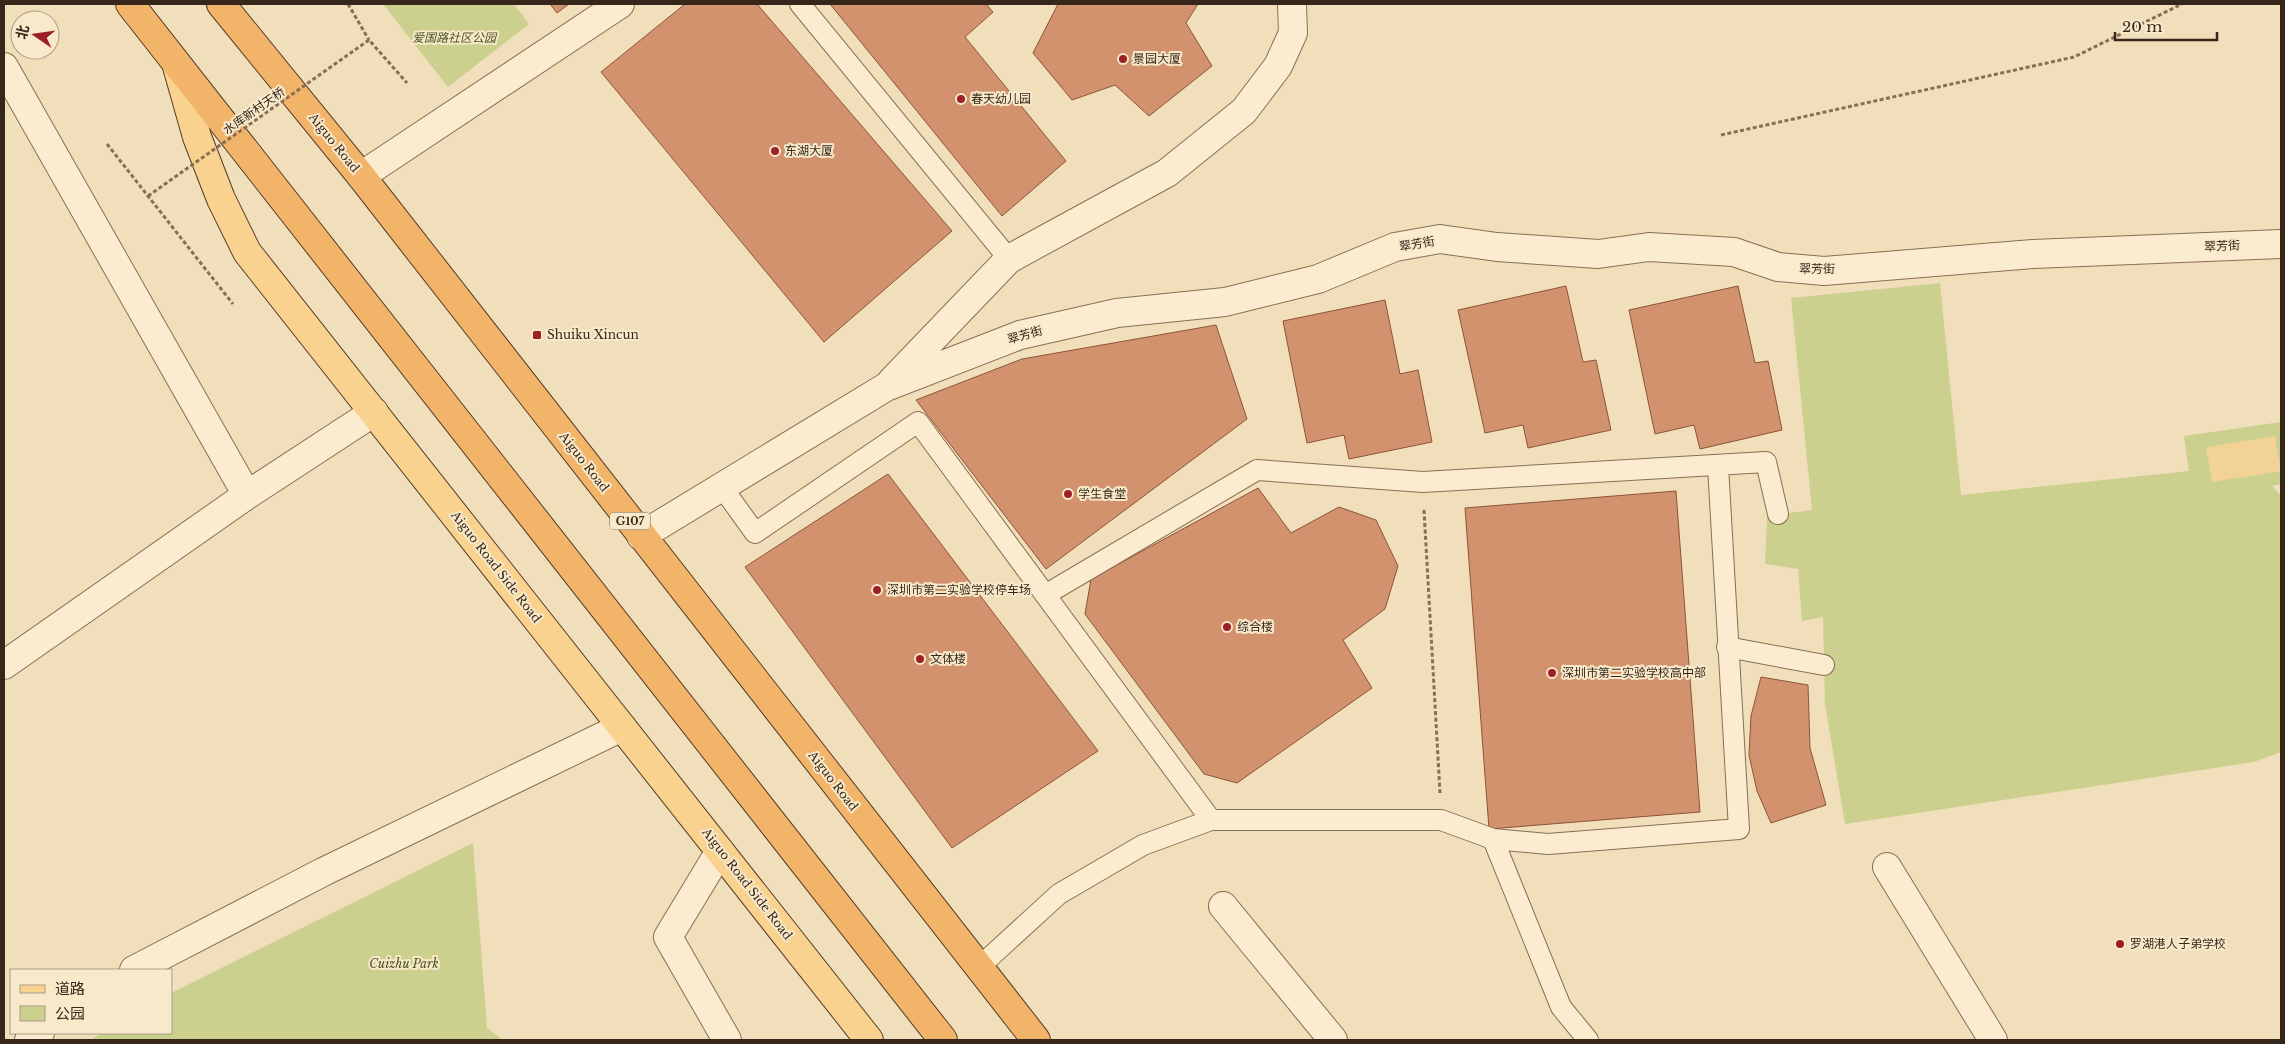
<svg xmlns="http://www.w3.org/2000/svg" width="2285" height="1044" font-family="'Libre Baskerville','Noto Sans SC',serif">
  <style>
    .green { fill: #cbd08f }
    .sand { fill: #f0d395 }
    .building { fill: #d3926e; stroke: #8b5438 }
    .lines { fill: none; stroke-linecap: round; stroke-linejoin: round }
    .service-casing { stroke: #8a6e54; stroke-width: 22 }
    .minor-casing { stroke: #8a6e54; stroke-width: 30 }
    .primary-casing { stroke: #563c29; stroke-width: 30 }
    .trunk-casing { stroke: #563c29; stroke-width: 30 }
    .path { stroke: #8a6e54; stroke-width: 3; stroke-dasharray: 4 2.5; stroke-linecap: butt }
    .service { stroke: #fceccf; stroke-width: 20 }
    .minor { stroke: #fceccf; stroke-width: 28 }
    .primary { stroke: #f9d28f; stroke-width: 28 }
    .trunk { stroke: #f1b469; stroke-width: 28 }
    .path-bridge { stroke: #8a6e54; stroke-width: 3; stroke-dasharray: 4 2.5; stroke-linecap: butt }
    .poi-dot { fill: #9d1f27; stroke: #f8e9cb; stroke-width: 2 }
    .labels { text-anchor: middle; stroke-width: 4; stroke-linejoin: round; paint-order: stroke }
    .shield { fill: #f8e9cb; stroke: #71614f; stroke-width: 1 }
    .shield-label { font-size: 11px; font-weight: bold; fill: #37271a }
    .park-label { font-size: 12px; font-style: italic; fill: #4b561f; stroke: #f8e9cb }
    .poi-label { font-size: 12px; fill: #37271a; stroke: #f8e9cb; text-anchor: start }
    .street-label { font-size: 12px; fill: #37271a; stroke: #f8e9cb }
  </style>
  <rect width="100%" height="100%" fill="#f1debb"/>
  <path class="green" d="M383,4H514L529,24L448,87Z
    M1940,283L1961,495L2189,471L2184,436L2281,422V484L2272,486L2281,495V752L2254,762L1845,824L1825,704L1823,617L1802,621L1798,569L1765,564L1767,516L1812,510L1791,298Z
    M473,843L487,1028L503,1040H91L101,1033H171V993Z"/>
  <path class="sand" d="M2275,436L2281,471L2212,482L2206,447Z"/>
  <path class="building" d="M550,4H569L557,13Z
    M685,4H757L952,231L824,342L601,72Z
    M830,4H986L993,12L965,37L1066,161L1002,216Z
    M1058,4H1198L1186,23L1212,66L1149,116L1115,85L1072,100L1033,53Z
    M1566,286L1583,362L1596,360L1611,430L1528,448L1523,425L1485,433L1458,310Z
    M1738,286L1755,363L1768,361L1782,430L1700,449L1694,425L1655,434L1629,310Z
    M1385,300L1400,374L1418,370L1432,442L1349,459L1344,435L1307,443L1283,321Z
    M1216,325L1247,419L1046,569L916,400L1022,359Z
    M888,474L1098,751L952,848L745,567Z
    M1258,488L1291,533L1339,507L1376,520L1398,566L1385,609L1343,640L1372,688L1237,783L1204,774L1085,614L1091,579Z
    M1676,491L1700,812L1489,829L1465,508Z
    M1761,677L1808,685L1810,748L1826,805L1771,823L1757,791L1749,755L1751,716Z"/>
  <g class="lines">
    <g class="service-casing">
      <path id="service" d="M800,4L1009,259
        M722,487L755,533L918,422L1211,820
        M1045,595L1257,470L1423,482L1766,462L1778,514
        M1727,647L1824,665
        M1493,839L1561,1007L1588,1040
        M978,968L1059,894L1143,845L1211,820H1441L1493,839L1548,844L1739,829L1718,466"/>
    </g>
    <g class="minor-casing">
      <path id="minor" d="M4,67L247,495
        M361,176L620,4
        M892,381L1009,259L1167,173L1244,111L1278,66L1293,33L1292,4
        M641,536L886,387L1020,335L1117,313L1225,302L1318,279L1395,247L1440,239L1497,247L1598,254L1649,247L1734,252L1778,267L1824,271L2033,254L2281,244
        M4,665L247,495L374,412
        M720,851L668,937L727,1040
        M1887,867L1993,1040
        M1223,906L1333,1040
        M134,970L323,872L622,727
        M29,1040L40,1033"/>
    </g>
    <g class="primary-casing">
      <path id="primary" d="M176,63L197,137L221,199L247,252L869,1040"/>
    </g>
    <g class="trunk-casing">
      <path id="trunk" d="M130,4L943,1040
        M221,4L361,176L1036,1040"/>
    </g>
    <path class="path" d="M348,4L369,40
      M1721,135L2074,57L2182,4
      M107,144L233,304
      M1424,510L1440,793"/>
    <use href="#service" class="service"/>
    <use href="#minor" class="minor"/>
    <use href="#primary" class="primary"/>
    <use href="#trunk" class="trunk"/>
    <path class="path-bridge" d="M148,196L369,40L407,83"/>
  </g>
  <g class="poi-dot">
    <circle cx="1123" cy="59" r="5"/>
    <circle cx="961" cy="99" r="5"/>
    <circle cx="775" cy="151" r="5"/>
    <rect x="532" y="330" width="10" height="10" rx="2.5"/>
    <circle cx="1068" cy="494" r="5"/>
    <circle cx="877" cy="590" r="5"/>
    <circle cx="1227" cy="627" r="5"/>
    <circle cx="920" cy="659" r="5"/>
    <circle cx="1552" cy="673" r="5"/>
    <circle cx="2120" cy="944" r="5"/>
  </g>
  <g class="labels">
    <rect class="shield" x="610" y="512.5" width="40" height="17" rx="4"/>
    <g class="shield-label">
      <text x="630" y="525">G107</text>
    </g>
    <g class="park-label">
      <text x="454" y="42">爱国路社区公园</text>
      <text x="404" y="968">Cuizhu Park</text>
    </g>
    <g class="poi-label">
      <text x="1133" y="63">景园大厦</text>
      <text x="971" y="103">春天幼儿园</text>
      <text x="785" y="155">东湖大厦</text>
      <text x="547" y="339">Shuiku Xincun</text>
      <text x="1078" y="498">学生食堂</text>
      <text x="887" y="594">深圳市第二实验学校停车场</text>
      <text x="1237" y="631">综合楼</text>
      <text x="930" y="663">文体楼</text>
      <text x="1562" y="677">深圳市第二实验学校高中部</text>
      <text x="2130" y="948">罗湖港人子弟学校</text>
    </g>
    <g class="street-label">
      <text transform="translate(254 111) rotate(-35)" y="4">水库新村天桥</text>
      <text transform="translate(334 143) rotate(51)" y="4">Aiguo Road</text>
      <text transform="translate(1417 244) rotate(-10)" y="4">翠芳街</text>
      <text transform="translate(2222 246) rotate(-2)" y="4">翠芳街</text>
      <text transform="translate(1817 269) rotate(1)" y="4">翠芳街</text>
      <text transform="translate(1025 335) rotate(-16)" y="4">翠芳街</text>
      <text transform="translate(584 462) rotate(52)" y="4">Aiguo Road</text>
      <text transform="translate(496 567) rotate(52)" y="4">Aiguo Road Side Road</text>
      <text transform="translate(833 781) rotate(52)" y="4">Aiguo Road</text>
      <text transform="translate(747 884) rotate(52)" y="4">Aiguo Road Side Road</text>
    </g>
  </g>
  <rect width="2285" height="1044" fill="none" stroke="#37271a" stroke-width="10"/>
  <rect x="10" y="969" width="162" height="65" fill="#f8e9cb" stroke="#ab9b84"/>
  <rect x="20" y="985" width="25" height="8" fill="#f9d28f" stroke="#ab9b84"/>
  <text x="55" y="994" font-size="15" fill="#37271a">道路</text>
  <rect x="20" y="1006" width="25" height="15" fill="#cbd08f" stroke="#ab9b84"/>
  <text x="55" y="1019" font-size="15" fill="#37271a">公园</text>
  <g transform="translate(35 35) rotate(283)"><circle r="24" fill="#f8e9cb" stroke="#ab9b84"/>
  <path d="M0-4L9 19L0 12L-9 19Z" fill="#9d1f27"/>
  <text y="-8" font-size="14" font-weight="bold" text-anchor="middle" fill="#37271a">北</text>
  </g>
  <path d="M2115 32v8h102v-8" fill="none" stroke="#37271a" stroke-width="2.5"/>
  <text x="2122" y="32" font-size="15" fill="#37271a" stroke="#f8e9cb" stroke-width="4" paint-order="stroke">20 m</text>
</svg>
